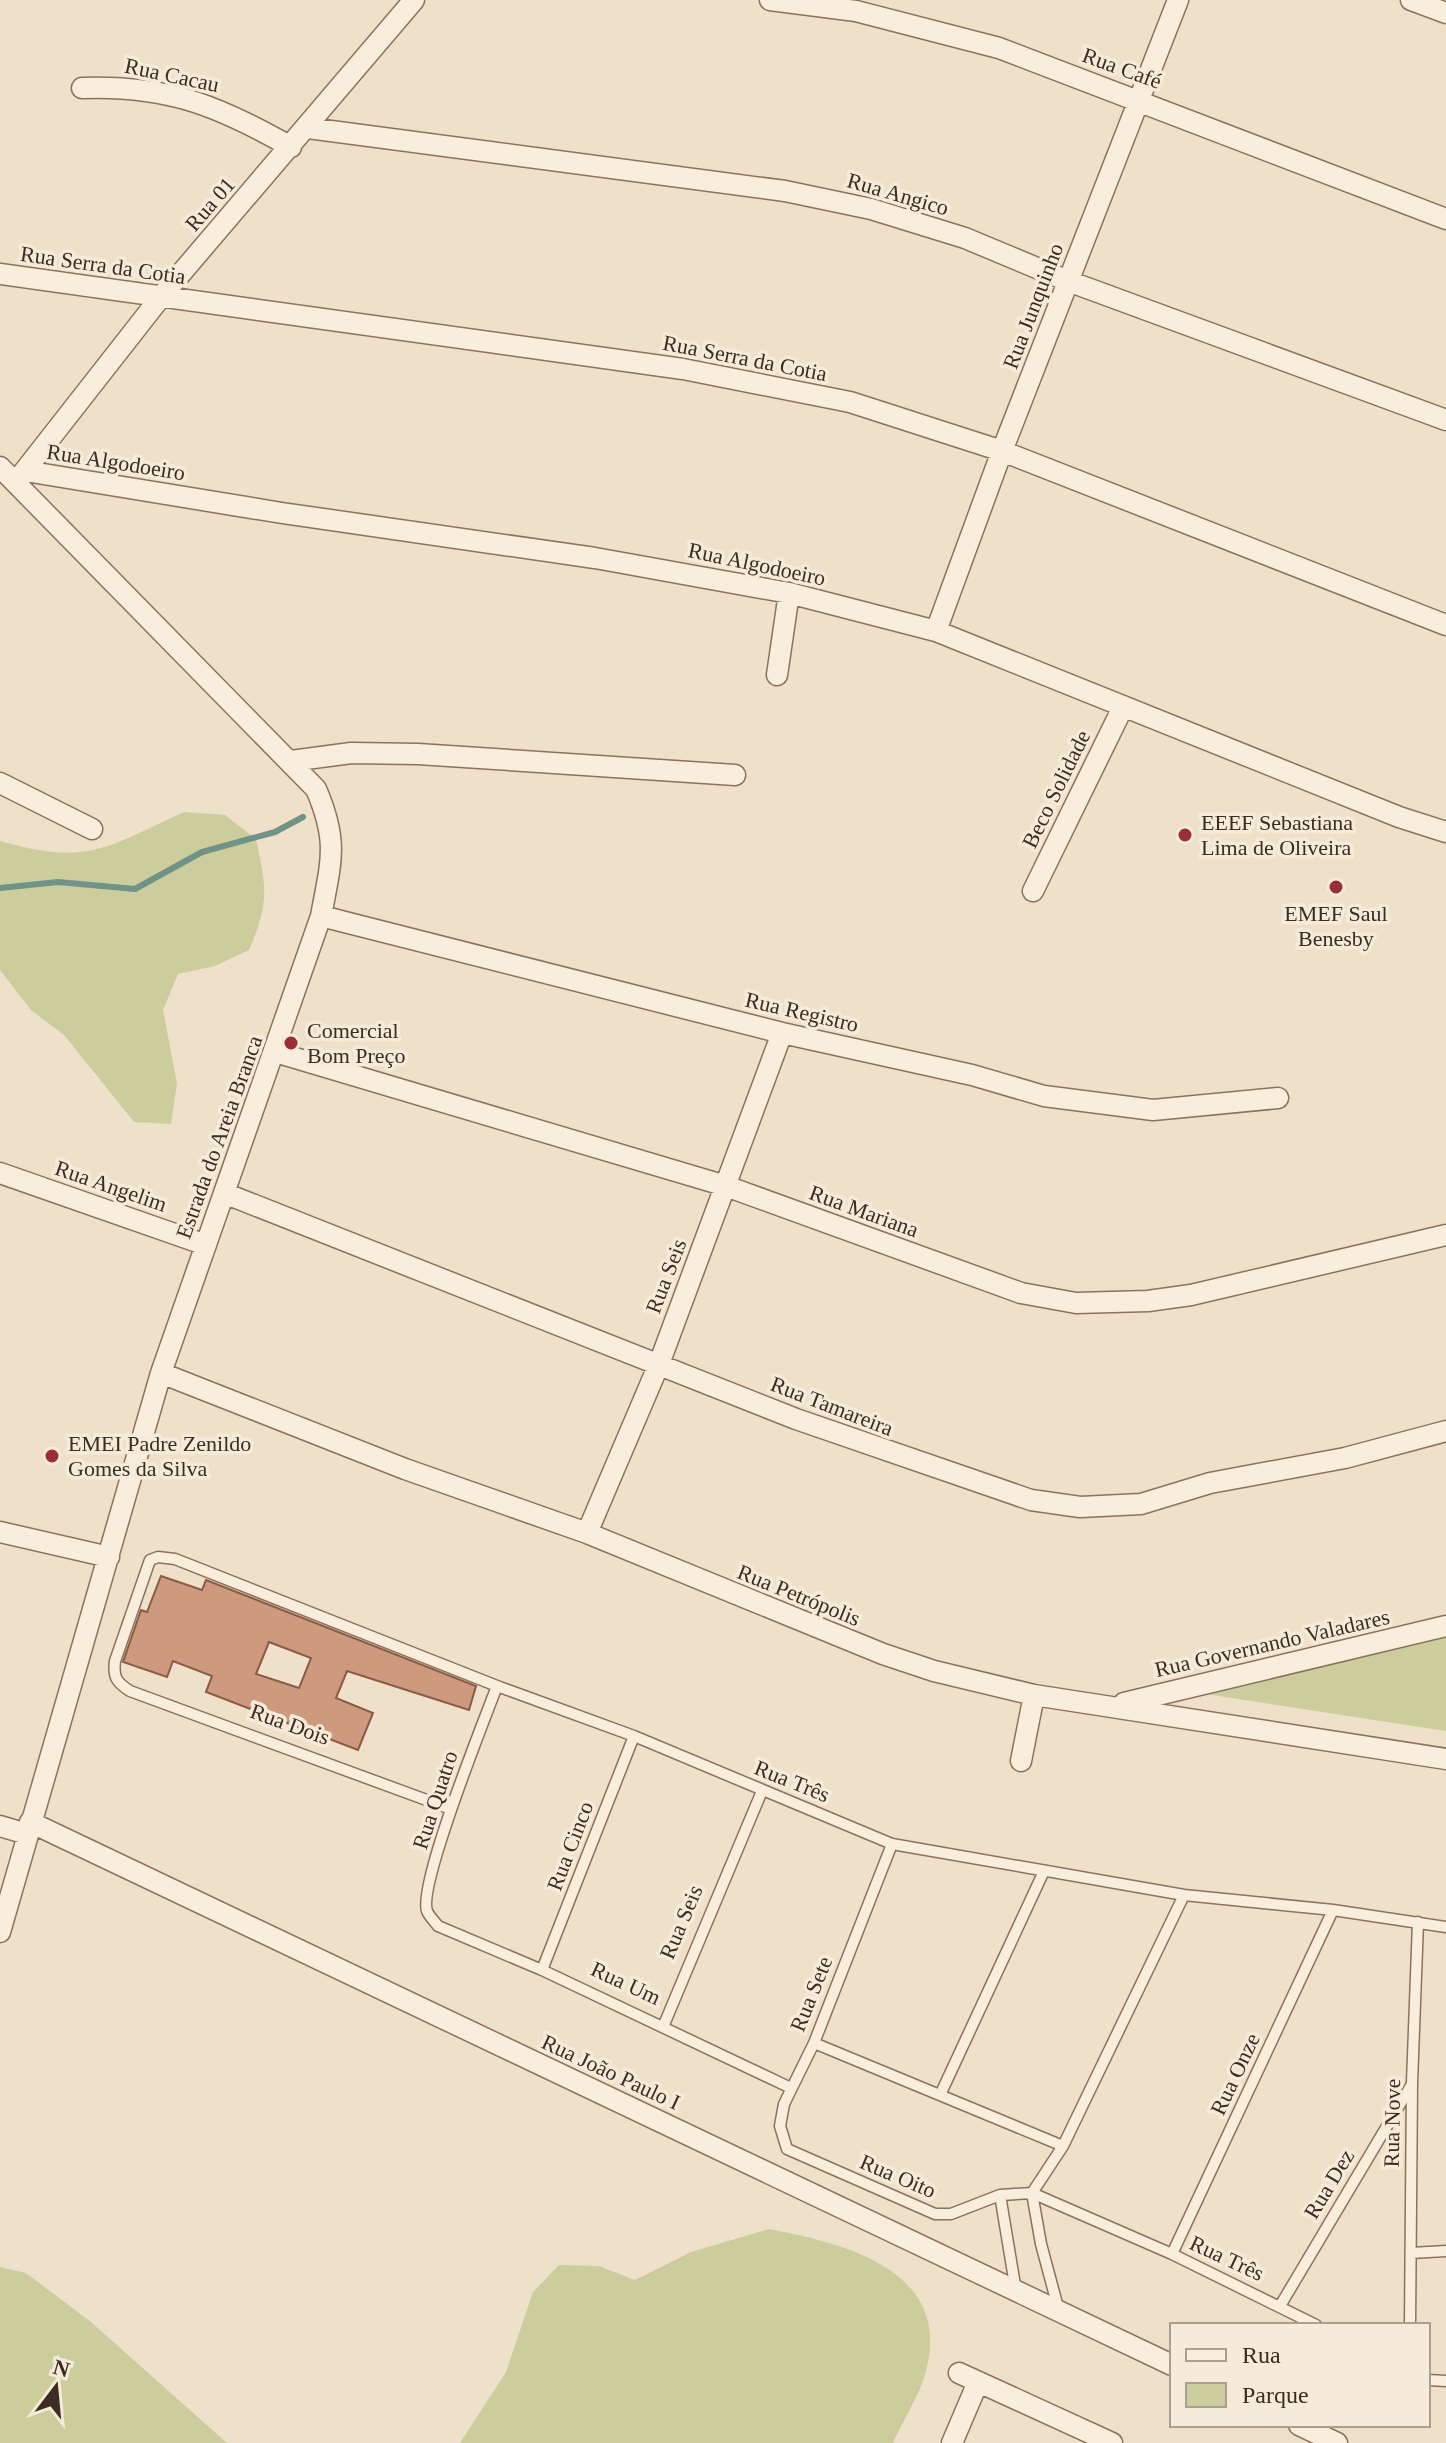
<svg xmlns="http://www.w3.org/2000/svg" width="1446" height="2443" viewBox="0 0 1446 2443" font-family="Georgia,serif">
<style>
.green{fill:#cbce9c}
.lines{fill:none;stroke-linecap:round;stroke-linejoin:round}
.stream{stroke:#709287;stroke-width:6}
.building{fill:#cd997f;stroke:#8b5a43;stroke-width:2;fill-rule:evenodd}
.service-casing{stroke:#8b725d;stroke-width:13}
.minor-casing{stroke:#8b725d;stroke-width:23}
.service{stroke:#f9eedc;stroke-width:10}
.minor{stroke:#f9eedc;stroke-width:20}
.poi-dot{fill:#9b2d36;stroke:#f6ebd8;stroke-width:3}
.labels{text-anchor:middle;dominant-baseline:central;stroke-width:7;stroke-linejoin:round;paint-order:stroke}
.street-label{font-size:22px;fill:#3c2c21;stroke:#f6ebd8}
.poi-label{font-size:22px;fill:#3c2c21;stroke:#f6ebd8;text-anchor:start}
</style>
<rect width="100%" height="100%" fill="#efe1c9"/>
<path class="green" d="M184,812l41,3 31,24c11,50 13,64 -7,111l-34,16 -37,8 -15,36 14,73 -6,41 -37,-2 -70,-87 -33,-25 -31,-40v-129c89,25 105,7 184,-29z
M1446,1628v103l-292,-45z
M769,2229c75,14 184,41 157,142 -6,24 -23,49 -33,72h-433l46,-71 27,-80 26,-27 40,1 36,14 56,-28z
M0,2267l26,6 65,49 136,121h-227z"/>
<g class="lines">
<path class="stream" d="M0,888l58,-6 77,7 67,-37 73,-20 28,-15"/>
</g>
<path class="building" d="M161,1576l41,14 4,-10 270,106 -7,24 -122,-39 -11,27 37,15 -15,37 -152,-58 6,-16 -39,-15 -6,16 -44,-15 18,-52 6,2zM269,1642l42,16 -12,30 -43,-14z"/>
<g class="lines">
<g class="service-casing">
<path id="service" d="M497,1686c-13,35 -79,198 -70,225 2,5 8,11 11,15l104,44 249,118
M451,1809l-321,-118c-14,-9 -17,-14 -15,-30l35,-101 8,-3 17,2 322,127 137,50 258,108 292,51 149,15 113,17
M892,1844l-78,199 -30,61 -4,22 7,23 148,65h16l49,-19 32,-2 140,61 144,71
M542,1970l92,-234
M663,2027l99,-236
M814,2043l249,103
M941,2093l103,-222
M1032,2193l31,-47 121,-251
M1032,2193l9,51 18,67
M1000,2195l16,96
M1411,2253l35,-2
M1172,2254l161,-344
M1280,2306l132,-222
M1410,2325l2,-242 6,-161
M1428,2380l18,1"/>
</g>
<g class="minor-casing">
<path id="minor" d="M770,0l86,11 143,37 447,171
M1411,0l35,13
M82,88c86,-3 137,18 209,59
M308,128l477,63 86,18 94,29 103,43 378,139
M0,274l683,95 167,33 152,49 444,174
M0,467l316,322c23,53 15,73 5,127l-160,457 -161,559
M25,471l257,42 313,45 194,35 147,38 463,186 47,15
M19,478l141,-180 254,-298
M936,631l66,-180 176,-451
M777,675l12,-82
M291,761l60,-8 67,1 317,21
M0,783l92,46
M1033,891l90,-184
M321,916l461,117 190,42 72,21 109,14 125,-12
M275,1052l451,134 295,107 55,10 72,-2 43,-6 255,-60
M0,1173l206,72
M224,1193l572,226 235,81 49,7 61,-3 69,-21 135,-25 101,-27
M161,1373l244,96 182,64 296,121 51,17 100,24 412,64
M0,1532l109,25
M587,1533l72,-169 123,-331
M1124,1703l322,-77
M1021,1761l13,-66
M30,1822l1142,543
M0,1826l27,8
M959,2373l153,70
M1299,2425l38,18
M952,2443l26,-61"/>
</g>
<use href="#service" class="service"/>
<use href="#minor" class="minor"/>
</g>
<g class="poi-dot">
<circle cx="1185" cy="835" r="8"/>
<circle cx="1336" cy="887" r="8"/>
<circle cx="291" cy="1043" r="8"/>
<circle cx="52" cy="1456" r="8"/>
</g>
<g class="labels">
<g class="street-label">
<text transform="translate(1122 68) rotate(20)">Rua Café</text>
<text transform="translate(172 75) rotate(12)">Rua Cacau</text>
<text transform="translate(898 194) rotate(16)">Rua Angico</text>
<text transform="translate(210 204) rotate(-49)">Rua 01</text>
<text transform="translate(103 265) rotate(8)">Rua Serra da Cotia</text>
<text transform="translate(1033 306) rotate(-69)">Rua Junquinho</text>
<text transform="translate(745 358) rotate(11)">Rua Serra da Cotia</text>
<text transform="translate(116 462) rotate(9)">Rua Algodoeiro</text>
<text transform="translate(757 564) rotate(12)">Rua Algodoeiro</text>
<text transform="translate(1056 789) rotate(-64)">Beco Solidade</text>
<text transform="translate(802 1012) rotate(13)">Rua Registro</text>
<text transform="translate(219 1137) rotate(-70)">Estrada do Areia Branca</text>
<text transform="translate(111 1186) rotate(19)">Rua Angelim</text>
<text transform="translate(864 1211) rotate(20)">Rua Mariana</text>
<text transform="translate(666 1276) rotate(-69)">Rua Seis</text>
<text transform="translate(832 1406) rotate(21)">Rua Tamareira</text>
<text transform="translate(799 1595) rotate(22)">Rua Petrópolis</text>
<text transform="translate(1272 1643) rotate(-13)">Rua Governando Valadares</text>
<text transform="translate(290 1724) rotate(20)">Rua Dois</text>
<text transform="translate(792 1781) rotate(22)">Rua Três</text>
<text transform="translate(435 1800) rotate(-72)">Rua Quatro</text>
<text transform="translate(570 1846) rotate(-69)">Rua Cinco</text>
<text transform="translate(681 1922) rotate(-67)">Rua Seis</text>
<text transform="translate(626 1983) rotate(25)">Rua Um</text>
<text transform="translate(811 1994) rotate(-68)">Rua Sete</text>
<text transform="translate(611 2072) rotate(25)">Rua João Paulo I</text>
<text transform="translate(1235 2074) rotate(-65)">Rua Onze</text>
<text transform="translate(1392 2123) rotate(-89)">Rua Nove</text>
<text transform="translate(898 2176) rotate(23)">Rua Oito</text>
<text transform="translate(1329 2184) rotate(-59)">Rua Dez</text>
<text transform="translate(1227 2258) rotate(25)">Rua Três</text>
</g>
<g class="poi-label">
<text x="1201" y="822">EEEF Sebastiana<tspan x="1201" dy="25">Lima de Oliveira</tspan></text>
<text x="1336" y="913" text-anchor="middle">EMEF Saul<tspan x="1336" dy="25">Benesby</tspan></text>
<text x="307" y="1030">Comercial<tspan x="307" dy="25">Bom Preço</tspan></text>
<text x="68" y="1443">EMEI Padre Zenildo<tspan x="68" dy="25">Gomes da Silva</tspan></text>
</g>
</g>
<rect x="1170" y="2323" width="260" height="104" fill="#f6ebd8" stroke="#ac9f8f" stroke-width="2"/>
<rect x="1186" y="2349" width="40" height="12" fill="#f9eedc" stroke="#ac9f8f" stroke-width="2"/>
<text x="1242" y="2363" font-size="24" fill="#3c2c21">Rua</text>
<rect x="1186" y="2383" width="40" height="24" fill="#cbce9c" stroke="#ac9f8f" stroke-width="2"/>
<text x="1242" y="2403" font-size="24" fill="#3c2c21">Parque</text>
<g transform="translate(56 2387) rotate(16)" stroke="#f6ebd8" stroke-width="6" paint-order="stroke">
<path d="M0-6L14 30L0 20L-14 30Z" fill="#3c2c21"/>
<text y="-12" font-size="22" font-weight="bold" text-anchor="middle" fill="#3c2c21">N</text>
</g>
</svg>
